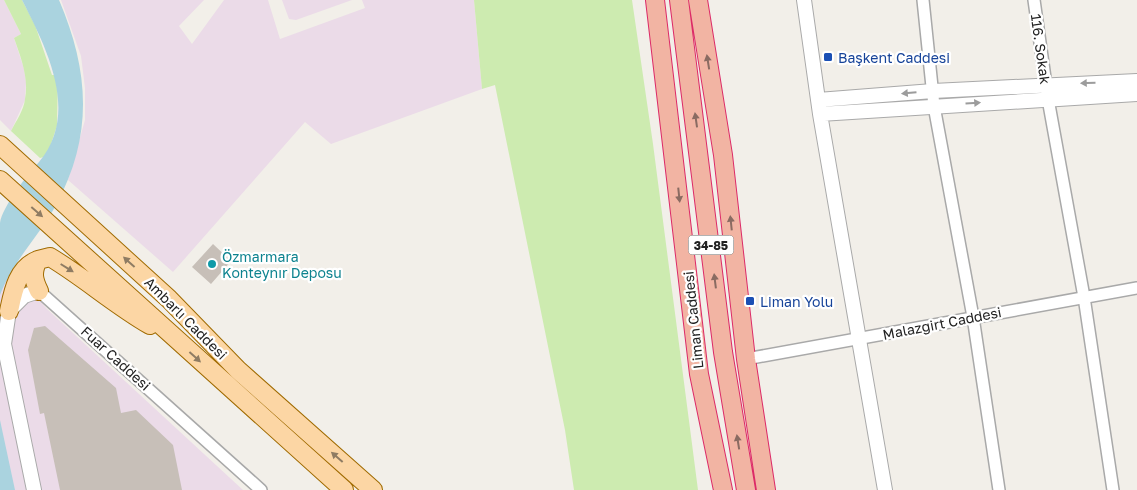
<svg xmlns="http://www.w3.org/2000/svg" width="1137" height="490" viewBox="0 0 1137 490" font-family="'Golos Text',sans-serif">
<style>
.industrial{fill:#ebdbe8}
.grass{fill:#cdebb0}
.water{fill:#aad3df}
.building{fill:#c7bfb8}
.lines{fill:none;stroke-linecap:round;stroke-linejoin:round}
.minor-casing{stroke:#a9a9a9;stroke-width:14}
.tertiary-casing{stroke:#a9a9a9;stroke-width:16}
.primary-casing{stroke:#a06b00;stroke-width:20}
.trunk-casing{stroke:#dc2a67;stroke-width:20}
.minor{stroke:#fff;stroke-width:11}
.tertiary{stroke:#fff;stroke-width:14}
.primary{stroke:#fcd6a4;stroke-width:18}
.trunk{stroke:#f2b4a3;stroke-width:18}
.oneway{fill:#8a6b62}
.oneway2{fill:#9c9c9c}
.oneway3{fill:#8f7c63}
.transit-dot{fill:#1a4fb4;stroke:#fff;stroke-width:2}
.culture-dot{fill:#0f9aa8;stroke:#fff;stroke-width:2}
.labels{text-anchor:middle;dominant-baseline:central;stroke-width:4.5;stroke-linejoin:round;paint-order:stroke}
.shield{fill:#fff;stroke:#646464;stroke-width:1}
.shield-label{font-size:12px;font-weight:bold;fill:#222}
.street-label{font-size:14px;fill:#222;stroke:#fff}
.transit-label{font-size:14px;fill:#164399;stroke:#fff;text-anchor:start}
.culture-label{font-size:14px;fill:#0d838f;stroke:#fff;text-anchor:start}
</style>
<rect width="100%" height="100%" fill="#f2efe9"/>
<path class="industrial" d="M0,0h4l17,34 -7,4 10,31 2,13 -1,18 -14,31 -11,-11z
M61,0h143l-25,26 13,18 32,-44h44l12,39 85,-31 -3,-8h112l8,89 -151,55 -26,-22 -132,150 -105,-92 17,-60v-32l-4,-32z
M282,0h70l-56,20 -7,-1z
M0,258l47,51 196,181h-243z"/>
<path class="grass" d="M4,0h18l13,25 17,50h6l-1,51 -10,30 -7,2 -29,-27c5,-10 13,-21 14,-32 4,-21 -4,-41 -11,-61l7,-4z
M474,0h158l21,144 45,346h-124l-9,-60 -70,-345 -13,4z"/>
<path class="water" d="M22,0h37c30,70 35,135 -3,205 -17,31 -43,56 -56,90 0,-23 0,-50 0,-72 2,-16 28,-49 39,-61 41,-49 8,-113 -17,-162z
M0,420l15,70h-15z"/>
<path class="building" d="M213,244l18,17 -20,23 -19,-17z
M45,326l71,62 5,25 15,-3 37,35 9,45h-122l-16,-77 -4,1 -12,-64 6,-22z"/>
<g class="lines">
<g class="minor-casing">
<path id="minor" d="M923,0l11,106 39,211 26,173
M1034,0l14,99 36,198 29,193
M39,291l222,199
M746,359l391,-71"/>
</g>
<g class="tertiary-casing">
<path id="tertiary" d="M804,0l16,114 65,376
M818,100l115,-9 204,-10
M820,114l317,-20
M34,490l-30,-146 5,-33 15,-15 15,-5"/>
</g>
<g class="primary-casing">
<path id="primary" d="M0,145l169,154 69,71 135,120
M0,180l344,310
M39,291c-6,-12 -7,-19 -1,-31l12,-3c35,21 65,48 100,68
M9,311c4,-19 8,-43 29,-51"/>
</g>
<g class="trunk-casing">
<path id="trunk" d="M655,0l44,374 24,116
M679,0l44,352 23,138
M698,0l25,155 23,204 20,131"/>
</g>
<use href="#minor" class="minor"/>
<use href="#tertiary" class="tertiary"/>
<use href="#primary" class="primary"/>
<use href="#trunk" class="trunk"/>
</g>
<defs><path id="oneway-solid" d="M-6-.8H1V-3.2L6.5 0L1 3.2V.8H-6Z" transform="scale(1.25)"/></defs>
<g class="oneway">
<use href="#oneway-solid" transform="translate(708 62) rotate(-99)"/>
<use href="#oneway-solid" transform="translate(696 120) rotate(-98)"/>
<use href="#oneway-solid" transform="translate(679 195) rotate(84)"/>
<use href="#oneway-solid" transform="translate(731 223) rotate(-96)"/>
<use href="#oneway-solid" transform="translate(715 281) rotate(-97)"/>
<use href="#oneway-solid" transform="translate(738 442) rotate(-99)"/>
</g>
<g class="oneway2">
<use href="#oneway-solid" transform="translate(1088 83) rotate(178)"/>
<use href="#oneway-solid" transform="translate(909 93) rotate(175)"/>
<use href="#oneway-solid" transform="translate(973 103) rotate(-4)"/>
</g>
<g class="oneway3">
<use href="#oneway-solid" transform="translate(37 212) rotate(41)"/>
<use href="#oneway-solid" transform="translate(129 262) rotate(-138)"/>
<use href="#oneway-solid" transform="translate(67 268) rotate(32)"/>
<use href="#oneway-solid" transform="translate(195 357) rotate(42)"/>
<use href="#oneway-solid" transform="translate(337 457) rotate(-139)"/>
</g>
<g class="transit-dot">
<rect x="823" y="52" width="10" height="10" rx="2.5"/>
<rect x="745" y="296" width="10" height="10" rx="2.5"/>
</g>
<circle class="culture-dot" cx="212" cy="264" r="5"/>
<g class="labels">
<rect class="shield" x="688.5" y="235.5" width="45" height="19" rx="4"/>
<g class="shield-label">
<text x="711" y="245">34-85</text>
</g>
<g class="street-label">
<text transform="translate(1041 49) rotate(82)">116. Sokak</text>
<text transform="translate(186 318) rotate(45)">Ambarlı Caddesi</text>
<text transform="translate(693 320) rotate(-96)">Liman Caddesi</text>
<text transform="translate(942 323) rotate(-11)">Malazgirt Caddesi</text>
<text transform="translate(116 358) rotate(42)">Fuar Caddesi</text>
</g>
<g class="transit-label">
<text x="838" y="57">Başkent Caddesi</text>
<text x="760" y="301">Liman Yolu</text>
</g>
<g class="culture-label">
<text x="222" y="256">Özmarmara<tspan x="222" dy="16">Konteynır Deposu</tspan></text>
</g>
</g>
</svg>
